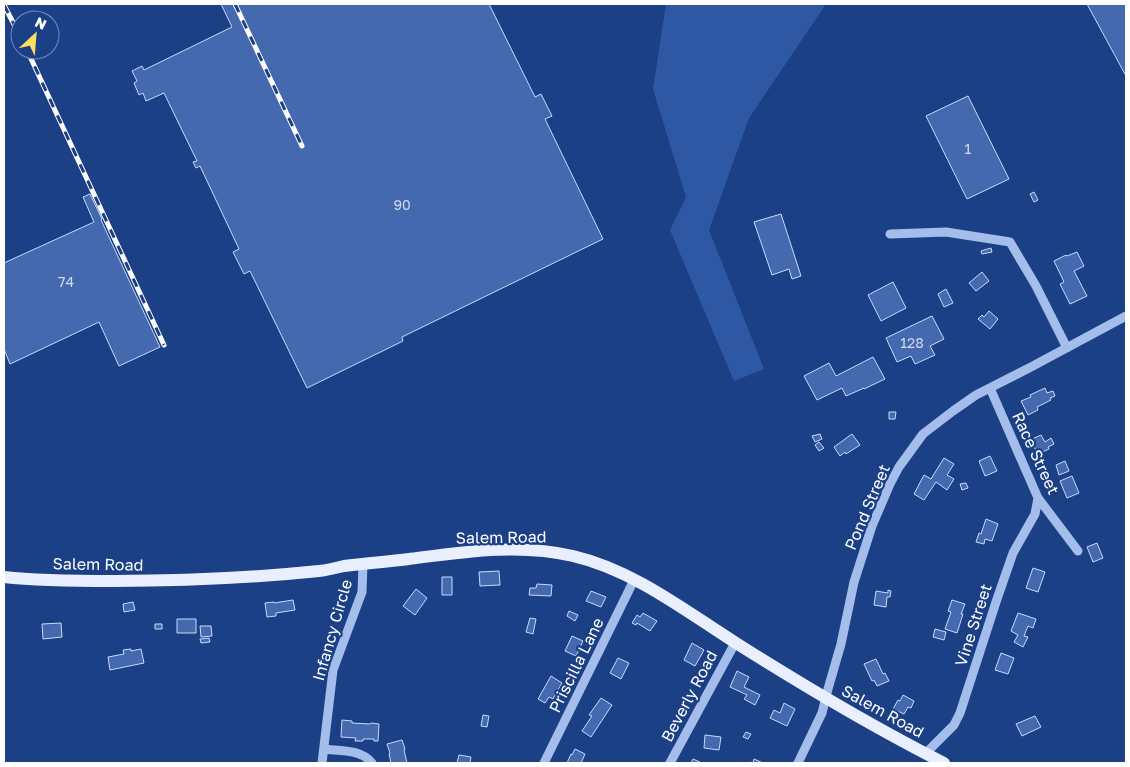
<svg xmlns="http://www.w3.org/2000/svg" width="1130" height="767" viewBox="0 0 1130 767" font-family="'Golos Text',sans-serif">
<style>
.green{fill:#2f58a4}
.building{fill:#4469af;stroke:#c9daf8}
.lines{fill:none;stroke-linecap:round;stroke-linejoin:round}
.minor{stroke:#a4bdeb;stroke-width:9}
.major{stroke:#e9efff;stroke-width:12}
.rail-casing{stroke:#fff;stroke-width:5}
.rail{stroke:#1c4086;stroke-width:3;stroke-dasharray:9;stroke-linecap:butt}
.labels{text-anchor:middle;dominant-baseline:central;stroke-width:4.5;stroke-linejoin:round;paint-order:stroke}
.number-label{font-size:14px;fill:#d0daeb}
.street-label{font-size:16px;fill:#fff;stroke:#1c4086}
</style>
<rect width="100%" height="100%" fill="#1c4086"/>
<path class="green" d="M666,4h160l-77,114 -40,112 55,139 -30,12 -64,-151 16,-33 -33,-108z"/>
<path class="building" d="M221,4h268l46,93 6,-3 11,22 -7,3 58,120 -201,98 1,4 -96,47 -57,-117 -6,3 -11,-22 6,-3 -39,-83 -4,2 -3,-6 4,-1 -33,-68 -18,8 -3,-8 -4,2 -5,-12 3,-2 -5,-10 10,-5 2,4 88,-43z
M1087,4h39v72z
M968,96l41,83 -42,20 -41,-83z
M1034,192l4,8 -4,2 -4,-8z
M90,194l12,25 -1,1 59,127 -41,19 -20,-44 -89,42 -6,-15v-86l90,-41 -11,-25z
M781,214l20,62 -9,3 -3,-10 -17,6 -18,-53z
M991,248l1,4 -10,2 -1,-3z
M1077,252l7,14 -10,5 13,25 -17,8 -10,-20 4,-2 -10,-21 12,-6 1,1z
M982,272l7,9 -13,10 -7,-8z
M893,282l13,26 -25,13 -13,-26z
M946,289l7,14 -9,4 -6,-13z
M989,311l9,8 -8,10 -12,-10 4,-4 2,2z
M932,316l12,23 -14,7 5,9 -20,9 -4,-8 -14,6 -11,-24z
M873,357l12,22 -21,10v-1l-18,8 -4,-8 -25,12 -13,-24 25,-13 7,13z
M1045,388l2,5 6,-2 2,5 -5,2 1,2 -14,7 1,3 -10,5 -7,-14 10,-4 -1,-2z
M889,412h7l-1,7h-6z
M820,434l2,5 -7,3 -3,-6z
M852,434l8,11 -14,9 -1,-2 -5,4 -6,-9z
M1041,435l4,7 6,-4 3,6 -6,3 1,2 -11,5 -8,-14z
M819,442l5,6 -5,3 -4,-6z
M990,456l7,15 -12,5 -6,-15z
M944,458l10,6 -7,11 7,4 -7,11 -11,-8 -12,18 -10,-6 10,-19 7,4z
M1065,461l4,10 -10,4 -3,-10z
M1072,476l7,17 -12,5 -7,-17z
M966,483l2,5 -6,2 -2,-6z
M986,519l12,5 -6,17 -7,-2 -1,5 -8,-2 3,-9 2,1z
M1097,543l6,15 -10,4 -6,-15z
M1033,568l12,4 -7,20 -12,-4z
M499,571l1,14 -20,1 -1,-14z
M442,577h10v18h-10z
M537,584l15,1 -1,11 -22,-1 1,-7h6z
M416,589l11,9 -12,17 -12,-9z
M888,590l3,1 -1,6h-3l-1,10 -12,-2 2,-14 12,2z
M591,591l15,6 -5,10 -15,-6z
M293,600l2,10 -19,3v3l-9,1 -2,-14 9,-1v1z
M952,600l13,4 -4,10h2l-6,19 -12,-4 6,-17 -3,-1z
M133,602l2,8 -11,2 -1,-8z
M569,611l9,4 -3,6 -8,-5z
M643,613l14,8 -7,10 -13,-8 -1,2 -4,-2 5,-8 3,2z
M1018,613l18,6 -3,9 -5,-2 -4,10 4,1 -5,10 -9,-5 4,-7 -7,-4z
M530,618l6,1 -3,15 -7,-2z
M177,619h19v14h-19z
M61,623l1,14 -19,2 -1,-15z
M155,624h7v5h-7z
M200,626h11l1,10 -11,1z
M935,629l11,3 -2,8 -11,-3z
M572,636l11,5 -7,15 -11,-5z
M209,638l1,4 -9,1 -1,-4z
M692,643l12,7 -9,16 -11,-6z
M131,649v2l10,-2 3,14 -34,7 -2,-13 16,-3 -1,-4z
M1001,653l13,5 -6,16 -13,-4z
M618,658l11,5 -8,16 -11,-6z
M876,659l7,15 2,-1 4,8 -12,5 -3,-6 -2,1 -8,-17z
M737,671l12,6 -5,10 16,8 -5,10 -11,-6 3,-4 -17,-8z
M551,676l11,7 -9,16 -4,-2 -4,6 -7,-4z
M903,695l11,6 -3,7 -3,-1 -4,7 -11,-5 5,-9 2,1z
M601,698l11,7 -21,32 -9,-6 10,-15 -3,-1z
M784,703l11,6 -8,17 -17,-8 4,-8 6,3z
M483,715l6,1 -2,11 -6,-1z
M1035,716l6,11 -19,9 -6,-12z
M342,720l10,1v2l18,1 1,-1 8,1 -1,17h-4v-2h-11v2h-8l1,-3 -15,-1z
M746,732l5,2 -3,5 -5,-2z
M705,735l16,2 -2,13 -15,-2z
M402,740l3,9 -1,1 3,13h-16l-2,-9 1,-1 -3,-9z
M575,749l10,5 -4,9h-14l4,-9 1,1z
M459,755l12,2 -1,6h-13z
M693,759l9,4h-11z
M754,759l9,4h-14l1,-1 3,1z"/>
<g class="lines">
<path class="minor" d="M890,234l56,-2 64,10 26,44 31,62
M990,388l48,110 40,53
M324,749c16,2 37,0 48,14
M925,754l29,-29 6,-12 36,-111 17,-49 22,-39 3,-16
M322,763l11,-93 29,-78 1,-28
M544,763l90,-183
M670,763l65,-120
M798,763l24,-50 6,-24 13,-45 13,-62 18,-56 18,-42 9,-17 24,-33 30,-23 23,-16 55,-28 95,-51"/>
<path class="major" d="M4,577c36,4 73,4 110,4 68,0 137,-3 205,-10 9,-1 17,-3 25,-5 21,-3 43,-4 65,-7 54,-7 110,-16 164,-3 60,14 111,54 163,87 68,43 137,84 208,120"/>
<g class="rail-casing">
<path id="rail" d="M235,4l67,142
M4,5l16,31
M27,50l137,295"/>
</g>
<use href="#rail" class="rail"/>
</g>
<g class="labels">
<g class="number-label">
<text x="968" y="148">1</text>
<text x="402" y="204">90</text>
<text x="66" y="281">74</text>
<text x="912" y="342">128</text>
</g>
<g class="street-label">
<text transform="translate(1036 453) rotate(65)">Race Street</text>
<text transform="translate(867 507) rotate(-67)">Pond Street</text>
<text transform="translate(501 537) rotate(-1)">Salem Road</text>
<text transform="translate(98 564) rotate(1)">Salem Road</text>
<text transform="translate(973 625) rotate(-72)">Vine Street</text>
<text transform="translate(332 630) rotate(-74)">Infancy Circle</text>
<text transform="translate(576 665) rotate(-64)">Priscilla Lane</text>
<text transform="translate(689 696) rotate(-62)">Beverly Road</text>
<text transform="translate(883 711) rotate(29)">Salem Road</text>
</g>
</g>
<rect width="1130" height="767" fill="none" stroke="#ffffff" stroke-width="10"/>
<g transform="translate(35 35) rotate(26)"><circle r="24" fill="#1c4086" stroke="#778cb6"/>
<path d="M0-4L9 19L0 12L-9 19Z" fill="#fcdf62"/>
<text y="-8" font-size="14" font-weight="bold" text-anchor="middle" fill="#ffffff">N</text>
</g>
</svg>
